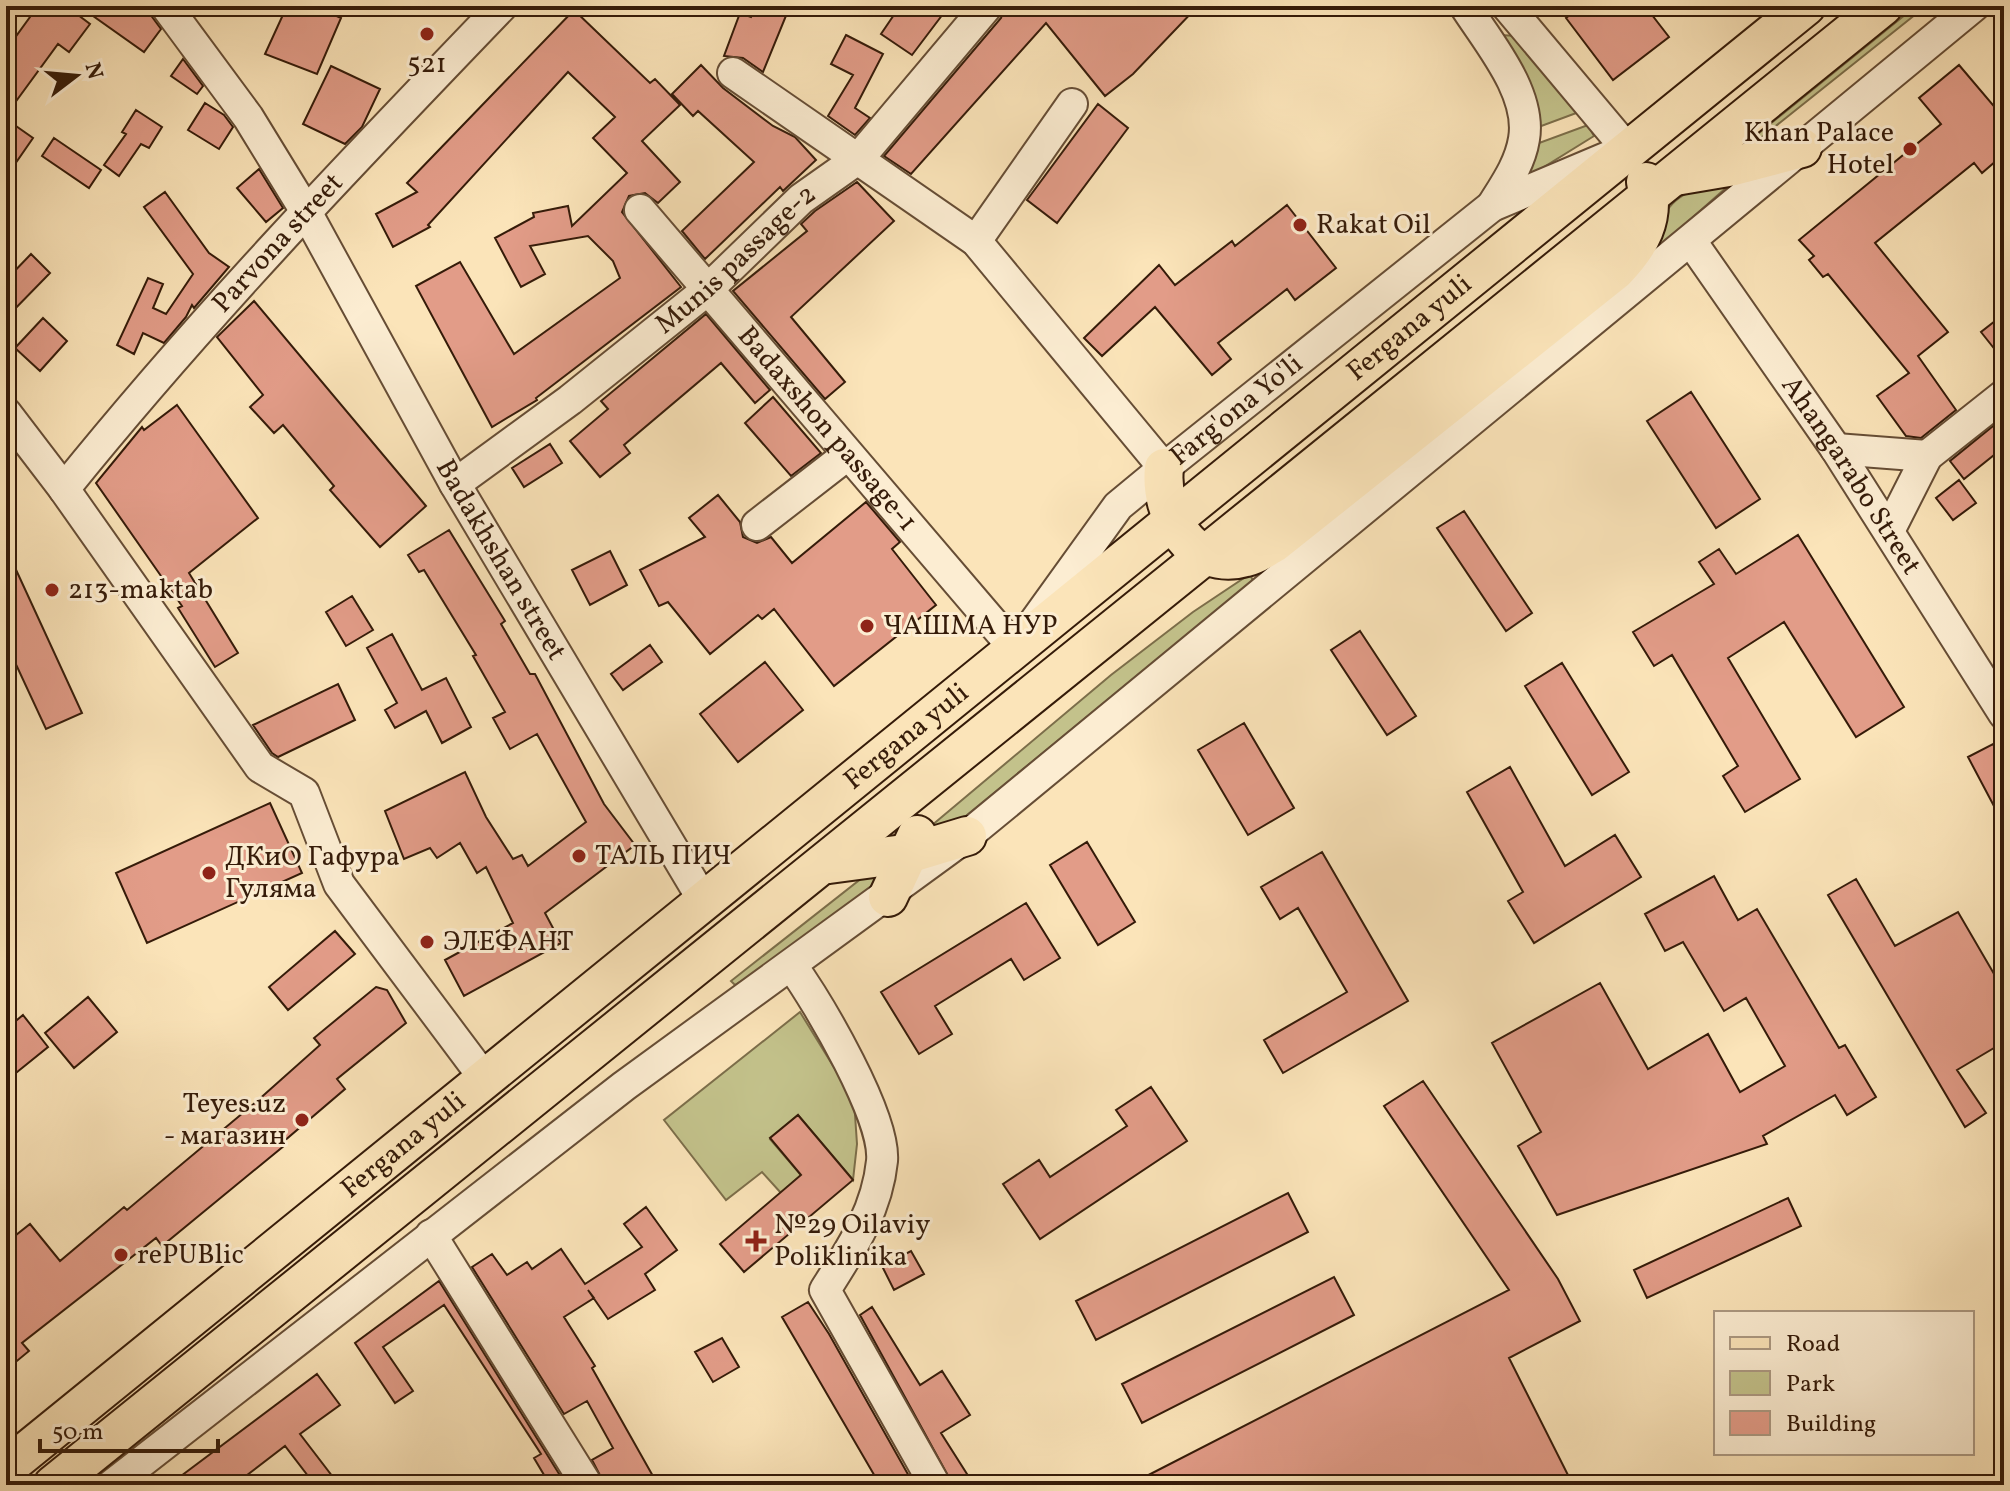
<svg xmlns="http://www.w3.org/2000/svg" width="2010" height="1491" viewBox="0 0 2010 1491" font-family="Vollkorn,serif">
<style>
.green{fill:#c3c28b;stroke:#7c6e4a;stroke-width:2}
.building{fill:#e29c88;stroke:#351b09;stroke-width:2}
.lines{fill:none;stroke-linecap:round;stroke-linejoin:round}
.minor-casing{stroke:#664d35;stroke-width:34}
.major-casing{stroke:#351b09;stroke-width:42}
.minor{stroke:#fcedd2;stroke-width:30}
.major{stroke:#fbe4b9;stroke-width:38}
.poi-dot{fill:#8f2418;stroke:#fcedd2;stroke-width:3}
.labels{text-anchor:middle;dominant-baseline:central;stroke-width:6;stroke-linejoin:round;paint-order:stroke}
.poi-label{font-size:28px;fill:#351b09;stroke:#fcedd2;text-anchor:start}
.street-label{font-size:28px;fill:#351b09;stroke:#fcedd2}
</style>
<rect width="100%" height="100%" fill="#fbe4b9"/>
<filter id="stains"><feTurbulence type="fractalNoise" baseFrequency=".0025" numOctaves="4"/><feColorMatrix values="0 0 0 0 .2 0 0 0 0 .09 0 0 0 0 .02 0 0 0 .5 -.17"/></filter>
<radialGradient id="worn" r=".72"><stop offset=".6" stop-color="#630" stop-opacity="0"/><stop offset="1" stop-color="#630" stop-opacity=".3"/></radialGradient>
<path class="green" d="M1916,6h10l-169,135 -19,9z
M1499,35l19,1 61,76 -43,16z
M1588,125l6,11 -68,42 13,-35z
M1706,187h21l-69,61c0,-34 14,-54 48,-61z
M1250,574l3,7 -308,252 -14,-7 180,-151 82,-63z
M876,867l12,7 -83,68 -70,43 -4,-4z
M800,1012l54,88 3,44 -4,36 -55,-65 -28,24 31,36 -20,18 -19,-21 -36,28 -62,-80z"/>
<path class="building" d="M38,6h28l24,18 -21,28 -11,-8 -52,71v-82l8,6z
M79,6h65l17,23 -17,23z
M287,6h28l26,12 -24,56 -52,-20z
M756,6h34l-27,66 -20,-14 -19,-2 16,-43 11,4z
M900,6h49l-37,49 -31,-21z
M1005,6h193l-65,68 -28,22 -59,-73 -135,151 -27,-18 117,-138z
M1581,6h64l24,31 -56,43 -47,-62z
M574,10l76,73 5,-4 25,26 -38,36 38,41 -22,21 -13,-10 -16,3 -7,16 59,75 -145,111 1,2 -45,27 -76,-141 44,-24 54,92 106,-76 -7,-17 -25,-25 -58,10 15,28 -24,13 -26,-49 39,-21 -1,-4 35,-7 4,20 55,-53 -34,-35 22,-21 -47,-45 -140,153 2,2 -37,20 -17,-33 41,-22 -10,-9z
M846,35l37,19 -28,54 15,10 -15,17 -27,-19 25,-41 -22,-11z
M183,59l20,27 -6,8 -26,-18z
M701,65l22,23 50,38 22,11 21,23 -33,31 -3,-4 -75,72 -23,-28 72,-69 -56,-51 -5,5 -21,-22z
M1959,65l45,53v36l-22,19 -8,-10 -99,80 73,89 -30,24 38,54 -35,28 -15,-2 -29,-40 32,-23 -81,-99 -5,3 -14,-17 5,-4 -15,-16 142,-116 -22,-26z
M331,66l49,23 -18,38 -17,17 -42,-20z
M205,103l19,12 9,12 -14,22 -31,-19z
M1098,104l30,24 -71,95 -30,-23z
M136,110l26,17 -13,21 -8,-4 -22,32 -15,-11 22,-31 -4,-2z
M6,119l27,19 -27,39z
M54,138l47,32 -12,18 -47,-32z
M259,169l24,39 -17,14 -29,-34z
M857,182l37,39 -103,96 54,65 -20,17 -92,-108 74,-60 -6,-7 14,-13z
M165,192l44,61 20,14 -35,41 -2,-3 -6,12 -22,26 -21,-10 -9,21 -17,-9 31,-67 15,6 -10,24 13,6 27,-40 -49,-67z
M1287,205l49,63 -41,32 -8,-11 -69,54 13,16 -19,16 -57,-68 -53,49 -18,-18 75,-73 16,20 57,-44 3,5z
M31,254l19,19 -44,45v-38z
M254,301l172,205 -46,41 -50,-57 4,-4 -51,-61 -9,8 -24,-26 13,-12 -46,-58z
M706,314l64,76 -15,13 -34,-40 -97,82 6,8 -30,24 -30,-36 38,-32 -7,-8z
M2004,314v47l-23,-29z
M43,318l24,23 -27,30 -25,-23z
M1691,392l69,107 -44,29 -69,-107z
M773,397l48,56 -30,23 -46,-53z
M177,405l81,113 -69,55 49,80 -23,14 -37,-59 4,-2 -86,-123 46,-56 2,3z
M1998,422l6,7v18l-40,32 -14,-18z
M550,444l12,19 -38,24 -12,-19z
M1959,480l17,23 -23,17 -17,-22z
M718,495l22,27 3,15 14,6 14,-6 21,26 74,-61 34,40 -8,7 44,56 -102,81 -60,-77 -12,10 -4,-4 -48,39 -42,-52 -9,4 -19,-36 65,-33 -16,-19z
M1464,511l68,102 -26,18 -69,-103z
M449,530l56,91 -4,3 29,50h5l69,130 31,41 -90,68 16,30 -97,53 -19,-36 68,-37 -27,-56 -9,6 -17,-30 -23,15 -7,-10 -26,11 -19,-48 80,-39 21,45 27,42 9,-4 6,11 58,-44 -49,-88 -27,15 -17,-31 12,-6 -32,-56 3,-1 -52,-85 -5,2 -11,-17z
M1798,535l106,172 -48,30 -72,-115 -56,36 72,121 -55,33 -22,-36 15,-10 -66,-111 -18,11 -21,-34 81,-48 -15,-22 20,-13 17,25z
M6,548l76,165 -36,16 -40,-86z
M610,551l17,34 -37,20 -18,-35z
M352,596l21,34 -27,16 -20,-34z
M1360,631l56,85 -29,19 -56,-85z
M392,634l30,56 24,-12 25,49 -29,16 -16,-32 -31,17 -10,-18 12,-7 -30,-55z
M650,645l12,17 -39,28 -12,-16z
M765,662l38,48 -65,52 -38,-48z
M1562,663l67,109 -37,23 -67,-109z
M338,684l17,36 -77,37 -6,-4 -19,-28z
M1244,723l50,85 -46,27 -50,-85z
M1993,744l11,22v59l-36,-68z
M1510,767l55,99 50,-31 26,42 -107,66 -26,-42 15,-9 -56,-100z
M270,803l32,70 -155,70 -31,-70z
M1087,842l48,80 -37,23 -48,-80z
M1322,852l86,149 -125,72 -19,-33 83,-48 -49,-84 -18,11 -19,-32z
M1714,876l24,44 19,-11 82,139 6,-3 31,52 -29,18 -12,-20 -72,41 4,8 -210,71 -39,-69 23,-14 -49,-89 108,-60 48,86 60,-35 32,58 45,-26 -39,-68 -22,13 -41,-69 -18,9 -20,-37z
M1856,879l39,67 63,-34 46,79v51l-47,28 29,43 -21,14 -137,-232z
M1026,903l34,55 -36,22 -13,-21 -76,47 17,28 -33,20 -38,-62z
M335,931l20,23 -67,56 -19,-23z
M376,987l11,3 19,33 -69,56 8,10 -62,53 2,3 -123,101 -6,-8 -134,105 7,8 -23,19v-127l24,-19 30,37 64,-54 3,3 129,-108 64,-57 -6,-7z
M88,997l29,35 -43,36 -29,-35z
M23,1015l25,32 -42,34v-52z
M1423,1081l135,198 22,42 -71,37 64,127h-444l380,-195 -125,-184z
M1151,1087l36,54 -147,98 -37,-55 36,-24 11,17 77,-51 -11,-16z
M798,1115l55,65 -109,92 -24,-28 81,-69 -31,-37z
M1288,1193l20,39 -212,108 -20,-39z
M1788,1198l13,28 -154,72 -13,-28z
M646,1207l31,43 -32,24 10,16 -47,29 -20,-29 6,8 -30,19 31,49 -3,2 66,117h-53l-13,-25 21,-12 -26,-47 -23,13 -92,-147 20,-13 15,21 20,-13 5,7 29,-20 24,35 57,-37 -18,-23z
M911,1251l13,23 -30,16 -12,-24z
M1334,1277l20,38 -212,108 -20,-39z
M439,1281l127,204h-16l-16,-27 7,-4 -97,-149 -61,42 30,44 -18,12 -40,-60z
M808,1302l21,32 85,151h-34l-81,-139 -17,-29z
M872,1307l48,78 22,-14 28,44 -29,18 33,52h-21l-93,-170z
M722,1338l17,29 -26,15 -18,-30z
M317,1374l23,31 -40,29 39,51h-24l-30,-39 -51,39h-65z"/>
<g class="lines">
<g class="minor-casing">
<g id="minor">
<path id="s1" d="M166,6l82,111 57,93 150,274 250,419"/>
<path d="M1465,6c23,36 67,87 59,133 -4,25 -19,46 -32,67"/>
<path d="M733,73l243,168 188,227"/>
<path id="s2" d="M640,210l375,439 103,-143 46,-38 328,-262 135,-57 -120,-143"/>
<path d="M976,241l96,-137"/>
<path id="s3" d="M1691,241l145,208 168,265"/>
<path d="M6,413l58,76 196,278 44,26 35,91 146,195"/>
<path d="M1836,449l91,7 77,-61"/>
<path id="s4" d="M455,484l115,-84 136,-109 95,-92 58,-41 128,-152"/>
<path id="s5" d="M64,489c137,-170 287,-326 438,-483"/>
<path d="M757,525l89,-69"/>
<path d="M1889,531l38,-75"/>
<path d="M792,966c27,38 94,151 90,195 -5,50 -31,88 -57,129l110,195"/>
<path d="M431,1235l156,250"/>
<path d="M112,1485l512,-399 343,-250 1007,-830"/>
</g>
</g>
<g class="major-casing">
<g id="major">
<path d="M1675,176l59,-10 68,-18"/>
<path d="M1164,468c-5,45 27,105 82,89 10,-2 20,-10 28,-14l341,-272c25,-26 41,-52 31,-89"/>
<path d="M829,864l82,-11 56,-17"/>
<path d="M888,897l29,-62"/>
<path id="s6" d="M6,1468l1800,-1462"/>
<path d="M53,1485c613,-490 1220,-986 1830,-1479"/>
</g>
</g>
<use href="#minor" class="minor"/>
<use href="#major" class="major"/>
</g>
<g class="poi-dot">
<circle cx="427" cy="34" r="8"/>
<circle cx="1910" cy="149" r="8"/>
<circle cx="1300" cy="225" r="8"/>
<circle cx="52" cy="590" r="8"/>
<circle cx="867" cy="626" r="8"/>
<circle cx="579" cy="856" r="8"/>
<circle cx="209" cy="873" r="8"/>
<circle cx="427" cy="942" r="8"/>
<circle cx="302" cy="1120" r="8"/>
<path d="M752 1229h8v8h8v8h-8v8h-8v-8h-8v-8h8z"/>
<circle cx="121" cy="1255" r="8"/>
</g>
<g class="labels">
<g class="poi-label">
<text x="427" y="64" text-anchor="middle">521</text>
<text x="1894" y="133" text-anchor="end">Khan Palace<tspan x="1894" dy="32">Hotel</tspan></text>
<text x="1316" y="225">Rakat Oil</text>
<text x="68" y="590">213-maktab</text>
<text x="883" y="626">ЧАШМА НУР</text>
<text x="595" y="856">ТАЛЬ ПИЧ</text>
<text x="225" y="857">ДКиО Гафура<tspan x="225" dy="32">Гуляма</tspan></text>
<text x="443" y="942">ЭЛЕФАНТ</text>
<text x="286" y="1104" text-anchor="end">Teyes.uz<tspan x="286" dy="32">- магазин</tspan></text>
<text x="774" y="1225">№29 Oilaviy<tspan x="774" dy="32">Poliklinika</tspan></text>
<text x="137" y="1255">rePUBlic</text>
</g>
<g class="street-label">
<text stroke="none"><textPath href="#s5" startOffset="326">Parvona street</textPath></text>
<text stroke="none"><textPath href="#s4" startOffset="360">Munis passage-2</textPath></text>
<text stroke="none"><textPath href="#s6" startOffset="1808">Fergana yuli</textPath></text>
<text stroke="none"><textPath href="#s2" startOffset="906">Farg'ona Yo'li</textPath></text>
<text stroke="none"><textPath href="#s2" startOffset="288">Badaxshon passage-1</textPath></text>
<text stroke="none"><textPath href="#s3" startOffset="284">Ahangarabo Street</textPath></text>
<text stroke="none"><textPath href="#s1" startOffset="648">Badakhshan street</textPath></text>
<text stroke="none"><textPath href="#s6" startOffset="1160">Fergana yuli</textPath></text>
<text stroke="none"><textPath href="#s6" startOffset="512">Fergana yuli</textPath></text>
</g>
</g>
<rect width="2010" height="1491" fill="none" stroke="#fbe4b9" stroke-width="32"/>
<rect x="8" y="8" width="1994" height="1475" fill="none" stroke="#351b09" stroke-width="4"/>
<rect x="16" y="16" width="1978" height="1459" fill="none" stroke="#351b09" stroke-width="2"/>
<rect x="1714" y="1311" width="260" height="144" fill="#fcedd2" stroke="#ac9982" stroke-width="2"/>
<rect x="1730" y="1337" width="40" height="12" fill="#fbe4b9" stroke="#ac9982" stroke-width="2"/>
<text x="1786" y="1351" font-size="24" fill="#351b09">Road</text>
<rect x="1730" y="1371" width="40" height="24" fill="#c3c28b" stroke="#ac9982" stroke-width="2"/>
<text x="1786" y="1391" font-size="24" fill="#351b09">Park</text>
<rect x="1730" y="1411" width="40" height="24" fill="#e29c88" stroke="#ac9982" stroke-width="2"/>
<text x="1786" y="1431" font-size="24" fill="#351b09">Building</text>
<g transform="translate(76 76) rotate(74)" stroke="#fcedd2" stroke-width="6" paint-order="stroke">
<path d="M0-6L14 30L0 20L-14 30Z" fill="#351b09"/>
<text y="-12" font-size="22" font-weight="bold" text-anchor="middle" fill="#351b09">N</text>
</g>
<path d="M40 1439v12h178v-12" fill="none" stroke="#351b09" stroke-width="4"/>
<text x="52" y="1439" font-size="24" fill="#351b09" stroke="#fcedd2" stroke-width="6" paint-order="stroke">50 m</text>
<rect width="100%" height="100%" filter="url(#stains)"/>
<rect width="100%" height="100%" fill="url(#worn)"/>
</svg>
